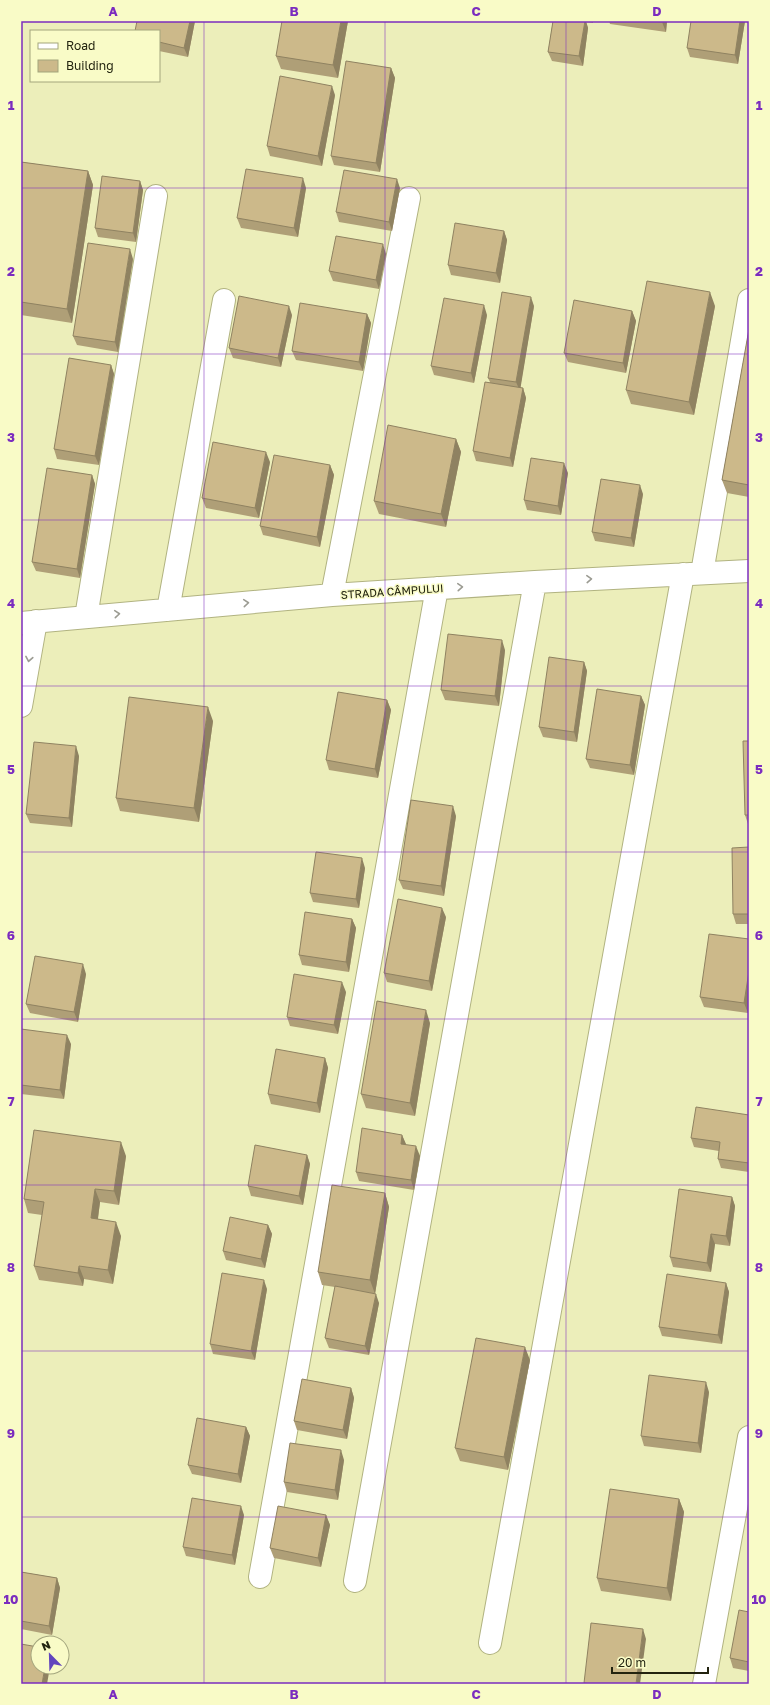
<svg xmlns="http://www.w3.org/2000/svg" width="770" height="1705" viewBox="0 0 770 1705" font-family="'Golos Text',sans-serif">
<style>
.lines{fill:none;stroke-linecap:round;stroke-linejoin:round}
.minor-casing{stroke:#b1b381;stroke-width:24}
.minor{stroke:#fff;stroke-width:22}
.wall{fill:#af9f77}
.shaded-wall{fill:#8f8261}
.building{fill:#ccb98a;stroke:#8f8261}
.oneway{stroke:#9c9c93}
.grid{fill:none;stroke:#7b2cbf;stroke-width:1;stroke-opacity:0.55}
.labels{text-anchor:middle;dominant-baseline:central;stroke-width:3;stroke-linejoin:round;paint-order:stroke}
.street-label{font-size:11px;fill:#22230f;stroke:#f9fbc7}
.neatline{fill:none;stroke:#7b2cbf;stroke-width:1.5}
.grid-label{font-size:13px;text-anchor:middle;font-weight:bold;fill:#7b2cbf}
</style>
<rect width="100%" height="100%" fill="#eceeba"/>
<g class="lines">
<g class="minor-casing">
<path id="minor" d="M702,573l47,-273
M332,595l77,-397
M168,610l56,-310
M86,617l70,-421
M21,623l311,-28 203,-13 214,-11
M21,706l15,-85
M260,1577l177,-989
M355,1581l180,-999
M490,1643l193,-1069
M704,1684l45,-247"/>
</g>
<use href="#minor" class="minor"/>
</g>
<path class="wall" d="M195,21l-7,36 -29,-6v-20z
M348,21l-10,57 -57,-9 -5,-13z
M553,21h40v2l-7,-1 2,6 -5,38 -31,-5 -4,-9z
M609,21h58l-1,11 -56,-8z
M745,21l-7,43 -48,-7 -3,-9z
M391,68l4,10 -15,94 -46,-7 -3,-9z
M335,95l-13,71 -52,-10 -3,-10z
M21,162l67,9 5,14 -21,138 -51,-8z
M140,181l3,9 -7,52 -38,-5 -3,-9z
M306,188l-8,49 -57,-9 -4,-10z
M400,188l-8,43 -53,-9 -3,-10z
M504,231l3,9 -7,43 -49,-8 -3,-10z
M386,254l-7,35 -46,-8 -4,-10z
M133,259l-15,93 -41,-7 -4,-9z
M534,306l-14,82h3l3,10 -13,69 -37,-6 -3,-10 17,-69 -2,-4z
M715,306l-21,109 -63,-11 -5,-14z
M632,311l4,10 -10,52 -58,-11 -4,-9z
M367,314l4,9 -8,48 -67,-11 -4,-9z
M292,315l-11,52 -48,-9 -4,-10z
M487,315l-13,68 -40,-8 -3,-9z
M749,329v168l-22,-4 -5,-13z
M111,365l3,9 -15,91 -42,-6 -3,-10z
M456,439l5,13 -15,75 -67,-13 -5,-13z
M270,462l-11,56 -53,-10 -4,-10z
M330,465l4,10 -14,72 -57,-12 -3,-9z
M568,473l-7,42 -34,-5 -3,-10z
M92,475l3,9 -15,94 -44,-7 -4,-9z
M643,494l-9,53 -39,-6 -3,-9z
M505,650l-6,56 -54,-6 -4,-10z
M584,662l3,9 -10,71 -34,-5 -4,-10z
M641,696l4,9 -11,70 -44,-7 -4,-9z
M387,700l4,10 -13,68 -49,-8 -3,-10z
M213,721l-14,101 -79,-11 -4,-13z
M749,741v83h-1l-3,-9z
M79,756l-7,71 -42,-4 -4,-9z
M456,816l-12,80 -41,-7 -4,-9z
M749,847v77h-13l-3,-10z
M365,868l-6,40 -46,-6 -3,-9z
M446,917l-14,74 -45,-9 -3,-9z
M352,919l4,9 -7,44 -47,-7 -3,-10z
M749,939v65l-1,9 -44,-6 -4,-10z
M86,974l-8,48 -48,-9 -4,-9z
M346,992l-8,42 -48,-8 -3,-9z
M430,1023l-15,93 -49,-8 -5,-14z
M21,1029l50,15 -7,55 -43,-5z
M325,1058l3,10 -8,45 -49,-9 -3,-10z
M749,1115v57l-28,-4 -3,-9 1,-8 -25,-4 -3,-9z
M402,1135l4,10 14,11 -6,34 -55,-9 -3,-9z
M307,1155l3,9 -7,41 -52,-9 -3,-10z
M126,1156l-7,49 -19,-3 -2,17 23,17 -8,48 -29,-5 -1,7 -44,-6 -5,-14 8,-51 -14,-2 -4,-14z
M385,1193l4,14 -14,87 -12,-2 16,11 -10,52 -40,-7 -4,-10 10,-51 -13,-2 -4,-13z
M732,1197l3,9 -5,40 -15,-2 -4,28 -38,-5 -3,-10z
M268,1225l4,9 -7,34 -39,-8 -3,-9z
M726,1283l3,9 -7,52 -60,-8 -3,-9z
M267,1289l-12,71 -42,-6 -3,-10z
M530,1360l-22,110 -48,-9 -5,-13z
M351,1388l3,10 -7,41 -50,-9 -3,-9z
M709,1392l-8,61 -57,-7 -3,-10z
M246,1427l4,9 -9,47 -49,-9 -4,-9z
M344,1460l-6,40 -51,-8 -3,-10z
M679,1499l5,13 -13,89 -70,-10 -4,-13z
M244,1515l-9,50 -49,-9 -3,-9z
M326,1515l4,10 -9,42 -47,-9 -4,-10z
M21,1572l36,6 3,10 -8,47 -31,-6z
M749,1612v59l-16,-3 -3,-10z"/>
<path class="shaded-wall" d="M190,21h5l-7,36 -4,-9z
M341,21h7l-10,57 -5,-13z
M585,21h1l2,7 -5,38 -4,-10z
M662,21h5l-1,11 -4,-10z
M740,21h5l-7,43 -3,-9z
M391,68l4,10 -15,94 -4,-9z
M332,86l3,9 -13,71 -4,-10z
M88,171l5,14 -21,138 -5,-14z
M303,178l3,10 -8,49 -4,-9z
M397,179l3,9 -8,43 -3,-9z
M140,181l3,9 -7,52 -3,-9z
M504,231l3,9 -7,43 -4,-10z
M383,244l3,10 -7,35 -3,-9z
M130,249l3,10 -15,93 -3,-10z
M710,292l5,14 -21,109 -5,-13z
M531,297l3,9 -14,85 -4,-9z
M484,305l3,10 -13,68 -3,-10z
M289,306l3,9 -11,52 -3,-9z
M632,311l4,10 -10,52 -3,-10z
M367,314l4,9 -8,48 -4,-9z
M111,365l3,9 -15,91 -4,-9z
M523,388l3,10 -13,69 -3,-9z
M456,439l5,13 -15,75 -5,-13z
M266,452l4,10 -11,56 -4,-10z
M564,463l4,10 -7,42 -3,-9z
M330,465l4,10 -14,72 -3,-10z
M92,475l3,9 -15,94 -3,-9z
M640,485l3,9 -9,53 -3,-9z
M502,640l3,10 -6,56 -4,-10z
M584,662l3,9 -10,71 -3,-10z
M641,696l4,9 -11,70 -4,-10z
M387,700l4,10 -13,68 -3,-9z
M208,707l5,14 -14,101 -5,-14z
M76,746l3,10 -7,71 -3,-9z
M453,806l3,10 -12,80 -3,-10z
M362,858l3,10 -6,40 -3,-9z
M442,908l4,9 -14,74 -3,-10z
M352,919l4,9 -7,44 -3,-10z
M83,964l3,10 -8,48 -4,-10z
M749,971v33l-1,9 -4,-10z
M342,982l4,10 -8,42 -4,-9z
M426,1010l4,13 -15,93 -5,-13z
M67,1035l4,9 -7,55 -4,-9z
M325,1058l3,10 -8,45 -3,-10z
M402,1135l4,9 -2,9 -3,-9z
M121,1142l5,14 -7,49 -5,-14z
M416,1146l4,10 -6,34 -3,-10z
M307,1155l3,9 -7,41 -4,-9z
M95,1189l5,13 -4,30 -5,-14z
M385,1193l4,14 -14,87 -5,-14z
M732,1197l3,9 -5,40 -4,-10z
M116,1222l5,14 -8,48 -5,-14z
M268,1225l4,9 -7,34 -4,-9z
M711,1234l4,10 -4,28 -4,-9z
M79,1266l5,13 -1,7 -5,-13z
M264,1280l3,9 -12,71 -4,-9z
M726,1283l3,9 -7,52 -4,-9z
M376,1294l3,9 -10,52 -4,-9z
M525,1347l5,13 -22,110 -4,-13z
M706,1382l3,10 -8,61 -3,-10z
M351,1388l3,10 -7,41 -4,-9z
M246,1427l4,9 -9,47 -3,-9z
M341,1450l3,10 -6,40 -3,-10z
M679,1499l5,13 -13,89 -4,-13z
M241,1506l3,9 -9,50 -3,-10z
M326,1515l4,10 -9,42 -3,-9z
M57,1578l3,10 -8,47 -3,-9z
M643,1629l3,10 -6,45h-4z
M45,1667h5l-3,17h-5z"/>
<path class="building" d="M137,21h53l-6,27 -25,-6v-11h-24z
M282,21h59l-8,44 -57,-9z
M553,21h32l-6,35 -31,-4z
M652,21h10v1z
M691,21h49l-5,34 -48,-7z
M346,61l45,7 -15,95 -45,-7z
M280,76l52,10 -14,70 -51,-10z
M21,162l67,9 -21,138 -46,-7z
M246,169l57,9 -9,50 -57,-10z
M344,170l53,9 -8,43 -53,-10z
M102,176l38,5 -7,52 -38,-5z
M455,223l49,8 -8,42 -48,-8z
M336,236l47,8 -7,36 -47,-9z
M88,243l42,6 -15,93 -42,-6z
M647,281l63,11 -21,110 -63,-12z
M502,292l29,5 -15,85 -28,-4z
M239,296l50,10 -11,52 -49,-10z
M444,298l40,7 -13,68 -40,-7z
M574,300l58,11 -9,52 -59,-10z
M300,303l67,11 -8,48 -67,-11z
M749,329v156l-27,-5z
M69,358l42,7 -16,91 -41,-7z
M485,382l38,6 -13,70 -37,-7z
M388,425l68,14 -15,75 -67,-13z
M213,442l53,10 -11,56 -53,-10z
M274,455l56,10 -13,72 -57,-11z
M531,458l33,5 -6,43 -34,-6z
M47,468l45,7 -15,94 -45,-7z
M601,479l39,6 -9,53 -39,-6z
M448,634l54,6 -7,56 -54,-6z
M549,657l35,5 -10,70 -35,-5z
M597,689l44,7 -11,69 -44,-6z
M338,692l49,8 -12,69 -49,-9z
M129,697l79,10 -14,101 -78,-10z
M743,741h6v74h-4z
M34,742l42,4 -7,72 -43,-4z
M411,800l42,6 -12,80 -42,-6z
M749,847v67h-16l-1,-66z
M316,852l46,6 -6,41 -46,-6z
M398,899l44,9 -13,73 -45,-8z
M305,912l47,7 -6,43 -47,-7z
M709,934l40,5v32l-5,32 -44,-6z
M35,956l48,8 -9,48 -48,-8z
M294,974l48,8 -8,43 -47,-8z
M377,1001l49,9 -16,93 -49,-9z
M21,1029l46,6 -7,55 -39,-5z
M276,1049l49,9 -8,45 -49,-9z
M696,1107l53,8v48l-31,-4 2,-17 -29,-4z
M362,1128l40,7 -1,9 15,2 -5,34 -55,-8z
M34,1130l87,12 -7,49 -19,-2 -4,29 25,4 -8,48 -29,-4 -1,7 -44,-7 10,-64 -20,-3z
M255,1145l52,10 -8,41 -51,-10z
M332,1185l53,8 -15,87 -52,-8z
M679,1189l53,8 -6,39 -15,-2 -4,29 -37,-6z
M230,1217l38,8 -7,34 -38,-8z
M222,1273l42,7 -13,71 -41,-7z
M667,1274l59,9 -8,52 -59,-8z
M335,1286l41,8 -11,52 -40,-8z
M476,1338l49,9 -21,110 -49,-9z
M649,1375l57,7 -8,61 -57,-7z
M302,1379l49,9 -8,42 -49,-9z
M197,1418l49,9 -8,47 -50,-9z
M290,1443l51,7 -6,40 -51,-8z
M610,1489l69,10 -12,89 -70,-10z
M192,1498l49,8 -9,49 -49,-8z
M278,1506l48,9 -8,43 -48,-10z
M21,1572l36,6 -8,48 -28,-5z
M739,1610l10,2v50l-19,-4z
M591,1623l52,6 -7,55h-45l-7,-1z
M21,1644l17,3v20h7l-3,17h-21z"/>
<defs><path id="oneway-chevron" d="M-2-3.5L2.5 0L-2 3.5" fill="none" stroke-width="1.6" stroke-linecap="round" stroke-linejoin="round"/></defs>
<g class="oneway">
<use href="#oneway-chevron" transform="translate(589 579) rotate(-3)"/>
<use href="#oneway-chevron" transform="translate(460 587) rotate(-4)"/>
<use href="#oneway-chevron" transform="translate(246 603) rotate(-5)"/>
<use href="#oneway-chevron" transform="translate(117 614) rotate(-5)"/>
<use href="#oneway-chevron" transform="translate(29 659) rotate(100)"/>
</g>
<path class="grid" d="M204,21v1663M385,21v1663M566,21v1663M21,188h728M21,354h728M21,520h728M21,686h728M21,852h728M21,1019h728M21,1185h728M21,1351h728M21,1517h728"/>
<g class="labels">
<g class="street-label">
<text transform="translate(392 591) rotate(-4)">STRADA CÂMPULUI</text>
</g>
</g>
<rect width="770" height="1705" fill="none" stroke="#f9fbc7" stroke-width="44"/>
<rect x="30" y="30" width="130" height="52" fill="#f9fbc7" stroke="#a3a57d"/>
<rect x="38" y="43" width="20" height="6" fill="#ffffff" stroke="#a3a57d"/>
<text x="66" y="50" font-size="12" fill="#22230f">Road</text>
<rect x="38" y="60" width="20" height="12" fill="#ccb98a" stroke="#a3a57d"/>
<text x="66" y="70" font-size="12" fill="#22230f">Building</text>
<g transform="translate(50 1655) rotate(337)"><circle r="19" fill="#f9fbc7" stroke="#a3a57d"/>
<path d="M0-3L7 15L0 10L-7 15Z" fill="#6245bd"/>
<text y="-6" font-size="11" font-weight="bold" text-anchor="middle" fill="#22230f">N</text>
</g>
<path d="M612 1667v6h96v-6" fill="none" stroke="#22230f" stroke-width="2"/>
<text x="618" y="1667" font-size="12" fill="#22230f" stroke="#f9fbc7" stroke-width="3" paint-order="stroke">20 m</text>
<rect x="22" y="22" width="726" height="1661" class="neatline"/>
<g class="grid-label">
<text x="113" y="16">A</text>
<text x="294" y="16">B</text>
<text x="476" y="16">C</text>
<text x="657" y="16">D</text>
<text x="11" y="110">1</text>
<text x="759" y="110">1</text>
<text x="11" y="276">2</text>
<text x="759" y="276">2</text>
<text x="11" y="442">3</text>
<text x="759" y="442">3</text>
<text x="11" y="608">4</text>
<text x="759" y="608">4</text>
<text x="11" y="774">5</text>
<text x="759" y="774">5</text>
<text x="11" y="940">6</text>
<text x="759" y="940">6</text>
<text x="11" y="1106">7</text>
<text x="759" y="1106">7</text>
<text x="11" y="1272">8</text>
<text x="759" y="1272">8</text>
<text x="11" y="1438">9</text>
<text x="759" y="1438">9</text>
<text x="11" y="1604">10</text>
<text x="759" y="1604">10</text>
<text x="113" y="1699">A</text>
<text x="294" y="1699">B</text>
<text x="476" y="1699">C</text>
<text x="657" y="1699">D</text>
</g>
</svg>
